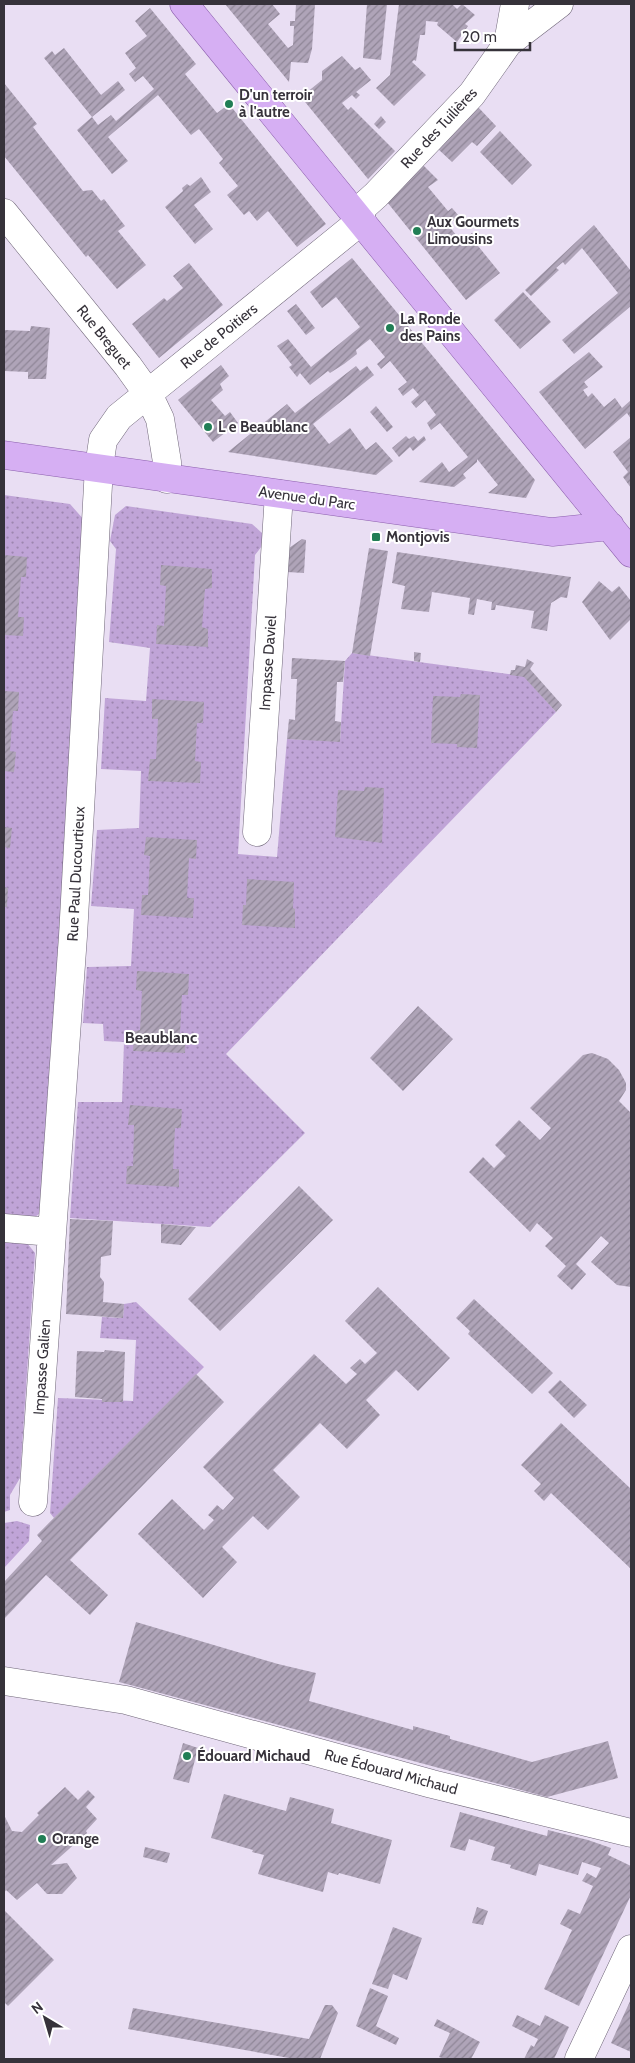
<svg xmlns="http://www.w3.org/2000/svg" width="635" height="2063" viewBox="0 0 635 2063" font-family="Cabin,sans-serif">
<style>
.grass{fill:url(#grass-dots)}
.building{fill:url(#building-hatch)}
.lines{fill:none;stroke-linecap:round;stroke-linejoin:round}
.minor-casing{stroke:#6f6678;stroke-width:29}
.major-casing{stroke:#8c60ad;stroke-width:29}
.minor{stroke:#fff;stroke-width:28}
.major{stroke:#d6aff3;stroke-width:28}
.poi-dot{fill:#217e55;stroke:#fff;stroke-width:2}
.labels{text-anchor:middle;dominant-baseline:central;stroke-width:4;stroke-linejoin:round;paint-order:stroke}
.poi-label{font-size:15px;font-weight:bold;fill:#36323a;stroke:#fff;text-anchor:start}
.street-label{font-size:15px;fill:#36323a;stroke:#fff}
.neighbourhood-label{font-size:16px;font-weight:bold;fill:#36323a;stroke:#fff}
</style>
<defs>
<pattern id="grass-dots" width="8" height="8" patternUnits="userSpaceOnUse" patternTransform="scale(1.25)"><rect width="8" height="8" fill="#c0a4d7"/><path d="M2 2h.1M6 6h.1" fill="none" stroke="#9d86af" stroke-width="1.8" stroke-linecap="round"/></pattern>
<pattern id="building-hatch" width="6" height="6" patternUnits="userSpaceOnUse" patternTransform="scale(1.25)"><rect width="6" height="6" fill="#afa4b8"/><path d="M-1 1l2-2M0 6l6-6M5 7l2-2" fill="none" stroke="#8f8697"/></pattern>
</defs>
<rect width="100%" height="100%" fill="#e9def3"/>
<path class="grass" d="M4,495l66,9 15,17 -41,689 -9,7 -31,-1z
M126,506l126,18 10,9v13l-7,9 -17,299 39,3 10,-118 53,2 5,-80 7,-8 172,23 32,36 -330,342 79,79 -95,94 -140,-9 8,-116h44l2,-60 -20,-1 -1,-17 -20,-1 4,-56 44,-1 3,-57 -43,-3 6,-76 42,-2 2,-57 -40,-2 4,-71 41,3 4,-53 -41,-6 7,-93 -6,-8 5,-26z
M4,1241l23,2 8,10 -15,225 -10,17v15l-6,2z
M136,1302l68,65 -150,151 -4,-5 8,-115 75,3 3,-61 -36,-2 2,-21 21,1 1,-14z
M17,1521l13,4 -1,16 -25,27v-45z"/>
<path class="building" d="M225,4h47l8,10 -12,10 20,24 5,-3 1,-19h-4v-5h5l1,-17h19l-3,45 -4,14 -17,-1 -2,20z
M367,4h20l-6,56 -18,-2z
M399,4h53l5,5 5,-5 13,11 -10,9 3,2 -11,16 -20,-17 1,-3 -12,-1 -1,14h-5l-4,26 -2,-1 -2,2 14,13 -32,31 -18,-18 14,-13z
M150,8l46,56 -11,10 32,39 12,-9 97,120 -29,23 -29,-36 -11,10 -8,-10 -5,4 -17,-20 11,-9 -19,-23 4,-4 -24,-30 -8,6 -33,-40 -50,42 20,24 -16,13 -35,-44 15,-13 6,8 13,-10 5,6 38,-32 -11,-13 -8,6 -6,-8 7,-6 -11,-15 22,-17 -12,-15z
M64,48l37,47 17,-14 7,9 -33,27 -48,-59 8,-7 3,4z
M342,56l13,14 5,-3 11,13 -15,12 4,3 -4,4 -4,-4 -10,8 6,7 3,-3 44,44 -27,28 -67,-82 21,-17v-9z
M4,83l33,41 -4,3 50,64 9,-1 9,11 3,-2 21,27 -7,5 28,34 -29,24 -29,-34 -2,2 -82,-101z
M478,107l18,19 -19,20 -5,-4 -20,20 -14,-13z
M381,116l5,6 -7,7 -5,-5z
M500,131l32,34 -20,20 -32,-33z
M423,165l15,15 -10,7 20,24 4,-3 7,8 -11,9 13,16 11,-8 5,6 -3,2 26,32 -34,27 -79,-98z
M201,177l10,15 -17,13 19,24 -18,15 -30,-37 18,-16 -1,-3 5,-4 3,2z
M594,225l37,46v35l-57,48 -12,-14 56,-47 -36,-45 -17,17 -2,-3 -7,6 3,2 -28,26 -6,-6z
M352,258l183,222 -9,18 -38,-5 10,-8 -21,-26v3l-14,12 3,4 -12,9 -35,-5 23,-20 7,10 19,-15 -28,-34 -9,7 -4,-7 9,-8 -11,-15 -9,8 -5,-6 8,-7 -6,-7 -10,8 -5,-7 9,-7 -17,-21 -9,8 -4,-5 8,-7 -15,-18 -14,11 1,4 -13,10 -14,9 -2,-2 -18,14 -10,-12 -3,4 -8,-10 3,-2 -15,-19 11,-7 23,28 49,-40 -24,-30 -14,11 -12,-16z
M189,263l34,42 -64,53 -27,-34 32,-26 3,3 16,-13 -10,-12z
M523,292l28,30 -31,27 -26,-29z
M296,304l19,24 -9,7 -19,-24z
M31,326l19,2 -4,51h-18v-7l-24,-1v-41l26,1z
M589,352l14,15 -19,15 4,5 -5,3 5,7 4,-4 12,14 11,-9 7,10 9,-8v19l-4,-6 -42,36 -46,-57z
M221,365l8,11 -9,8 3,6 -12,10 14,16 5,-4 8,11 -25,19 -35,-42z
M356,366l4,5 7,-5 7,9 -61,49 16,20 21,-16 16,22 10,-8 17,19 -17,14 -148,-23 59,-48 8,9z
M376,406l17,21 -6,5 -17,-20z
M406,436l3,3 5,-3 4,5 6,-5 2,4 -13,11 -3,-4 -11,10 -7,-9z
M631,437v51l-8,-11 5,-5 -15,-20z
M302,539l4,1 -2,33 -17,-1 2,-24z
M369,548l19,3 -18,105 -18,-3z
M397,552l174,25 -4,21 -6,-1 -10,6 -4,28 -16,-3 3,-17 -38,-6 -1,5h-4l1,-8 -15,-3 -3,16 -6,-1 2,-16 -38,-6 -3,20 -28,-3 4,-23 -13,-3z
M4,555l23,2 -1,20h-5l-3,40h6l-1,19 -19,-1z
M161,565l51,4v19l-7,1 -3,38 6,2v18l-52,-3 1,-19 7,1 2,-40 -6,-1z
M599,581l13,11 7,-6 12,15v18l-21,21 -28,-38z
M414,652l7,1 -1,9 -6,-1z
M292,658l53,3 -2,21h-6l-2,39 6,1 -1,20 -53,-3 2,-20 6,1 2,-41h-6z
M527,659l7,4 -4,6 32,36 -6,7 -32,-35 -14,-2 1,-5h4l1,-5 9,2z
M4,691l15,1 -1,19h-5l-3,40 6,1 -2,20 -10,-1z
M461,694l19,1 -3,53 -20,-1v-3l-26,-1 2,-47 27,1z
M152,699l52,3 -1,21h-6l-2,38 6,1 -1,21 -52,-2 2,-22h6l2,-40h-6z
M365,787l19,1 -2,55 -47,-6 3,-47 26,1z
M4,827l8,1 -2,20 -6,-1z
M146,837l51,3 -1,19 -7,-1 -2,40h7l-1,20 -52,-3 1,-20h6l2,-39 -6,-1z
M247,879l47,3 -1,26 2,1v19l-53,-3 1,-20h3z
M4,887l4,1 -1,19h-3z
M137,971l52,3 -1,21h-6l-2,38 6,1 -1,19 -52,-2 1,-20 6,-1 2,-39 -6,-1z
M418,1006l35,33 -50,52 -33,-33z
M592,1053l16,6 11,11 7,13v7l-7,11 12,12v174l-14,-2 -26,-23 18,-19 -8,-7 -25,28 10,10 -14,16 -15,-14 9,-10 -21,-20 8,-8 -16,-15 -7,9 -61,-60 14,-15 11,11 12,-12 -11,-11 24,-25 21,20 11,-12 -21,-20 53,-53z
M130,1105l52,4 -1,19h-6l-2,41h6v18l-53,-3 1,-18h6l1,-41h-6z
M299,1186l34,34 -113,111 -32,-32z
M70,1219l43,2 -2,34 -10,2 -1,20 4,5 -1,20 21,2 -1,14 -57,-4z
M161,1224l35,3 -15,18 -20,-2z
M378,1287l72,71 -32,33 -22,-21 -30,30 14,15 -33,34 -27,-26 -47,47 27,27 -32,33 -15,-14 -31,31 15,15 -34,36 -65,-64 34,-35 32,31 10,-10 -6,-5 9,-10 6,5 11,-12 -31,-31 111,-113 32,30 11,-10 -7,-6 10,-9 5,5 12,-11 -32,-32z
M474,1299l79,74 -21,21 -64,-60 2,-3 -14,-13z
M105,1350l20,2 -2,50h-21v-3l-27,-2 2,-46 27,1z
M196,1374l28,28 -154,158 38,35 -18,20 -44,-40 -42,44v-37l38,-41 -5,-6z
M560,1380l27,25 -13,13 -26,-26z
M561,1423l70,66v80l-80,-76 -7,8 -10,-10 7,-7 -20,-19z
M136,1622l142,42 38,9 -7,28 104,29v-4l37,10v3l82,23 76,-21 10,37 -71,19 -428,-115z
M183,1743l15,5 -9,35 -16,-4z
M65,1787l13,13 10,-10 7,7 -9,10 11,12 -11,12 1,2 -36,32 16,-2 10,15 -15,16h-15l-10,-11 -20,17 -11,-10 -2,3v-78l8,16 10,1 17,-17 -2,-2z
M224,1794l62,17 4,-14 44,12 -3,14 61,17 -12,44 -41,-11 -1,2 -10,-3 -5,20 -65,-18 6,-19 -12,-3 1,-2 -42,-12z
M460,1812l87,24 1,-6 40,10 23,8 -3,7 23,11v29l-52,111 -35,-17 28,-59 -12,-6 8,-15 12,5 13,-28 -11,-5 5,-8 9,5 5,-10 -19,-6 -4,13 -39,-11 -3,12 -26,-8 1,-3 -20,-5 4,-13 -26,-8 -4,12 -15,-4z
M145,1847l25,6 -3,10 -24,-6z
M477,1907l11,4 -5,14 -11,-2z
M4,1910l50,50 -46,46 -4,-4z
M393,1927l29,11 -15,42 -14,-6 -5,15 -16,-5z
M370,1988l18,8 -12,30 23,12 -3,7 -40,-19z
M631,1999v53l-20,-9z
M325,2005h7l6,8 -18,46 -31,-1 -161,-29 5,-21 176,31z
M517,2015l23,11 5,-11 24,12 -15,32h-30l7,-14 3,2 4,-8 -26,-13z
M437,2019l43,23 -9,17h-26l-6,-2 11,-24 -16,-7z"/>
<g class="lines">
<g class="minor-casing">
<path id="minor" d="M508,43l51,-39
M4,213l124,153 20,28 12,25 7,43v17
M356,213l20,-18 96,-101 36,-51 7,-39
M257,832l22,-338
M4,1228l48,4
M33,1502l40,-566 26,-469 4,-27 16,-23 243,-197
M4,1681l122,19 306,84 199,49
M579,2059l52,-110"/>
</g>
<g class="major-casing">
<path id="major" d="M184,4l447,549
M4,455l548,77 58,-6"/>
</g>
<use href="#minor" class="minor"/>
<use href="#major" class="major"/>
</g>
<g class="poi-dot">
<circle cx="229" cy="104" r="5"/>
<circle cx="417" cy="231" r="5"/>
<circle cx="390" cy="328" r="5"/>
<circle cx="208" cy="427" r="5"/>
<rect x="371" y="532" width="10" height="10" rx="2.5"/>
<circle cx="187" cy="1756" r="5"/>
<circle cx="42" cy="1839" r="5"/>
</g>
<g class="labels">
<g class="poi-label">
<text x="239" y="95">D'un terroir<tspan x="239" dy="17">à l'autre</tspan></text>
<text x="427" y="222">Aux Gourmets<tspan x="427" dy="17">Limousins</tspan></text>
<text x="400" y="319">La Ronde<tspan x="400" dy="17">des Pains</tspan></text>
<text x="218" y="427">L e Beaublanc</text>
<text x="386" y="537">Montjovis</text>
<text x="197" y="1756">Édouard Michaud</text>
<text x="52" y="1839">Orange</text>
</g>
<g class="street-label">
<text transform="translate(439 128) rotate(-47)">Rue des Tuilières</text>
<text transform="translate(219 336) rotate(-39)">Rue de Poitiers</text>
<text transform="translate(104 337) rotate(51)">Rue Breguet</text>
<text transform="translate(307 498) rotate(8)">Avenue du Parc</text>
<text transform="translate(268 663) rotate(-86)">Impasse Daviel</text>
<text transform="translate(76 874) rotate(-87)">Rue Paul Ducourtieux</text>
<text transform="translate(42 1367) rotate(-86)">Impasse Galien</text>
<text transform="translate(391 1772) rotate(15)">Rue Édouard Michaud</text>
</g>
<g class="neighbourhood-label">
<text x="161" y="1037">Beaublanc</text>
</g>
</g>
<rect width="635" height="2063" fill="none" stroke="#36323a" stroke-width="10"/>
<g transform="translate(45 2018) rotate(322)" stroke="#ffffff" stroke-width="4" paint-order="stroke">
<path d="M0-4L9 19L0 12L-9 19Z" fill="#36323a"/>
<text y="-8" font-size="14" font-weight="bold" text-anchor="middle" fill="#36323a">N</text>
</g>
<path d="M455 42v8h75v-8" fill="none" stroke="#36323a" stroke-width="2.5"/>
<text x="462" y="42" font-size="15" fill="#36323a" stroke="#ffffff" stroke-width="4" paint-order="stroke">20 m</text>
</svg>
